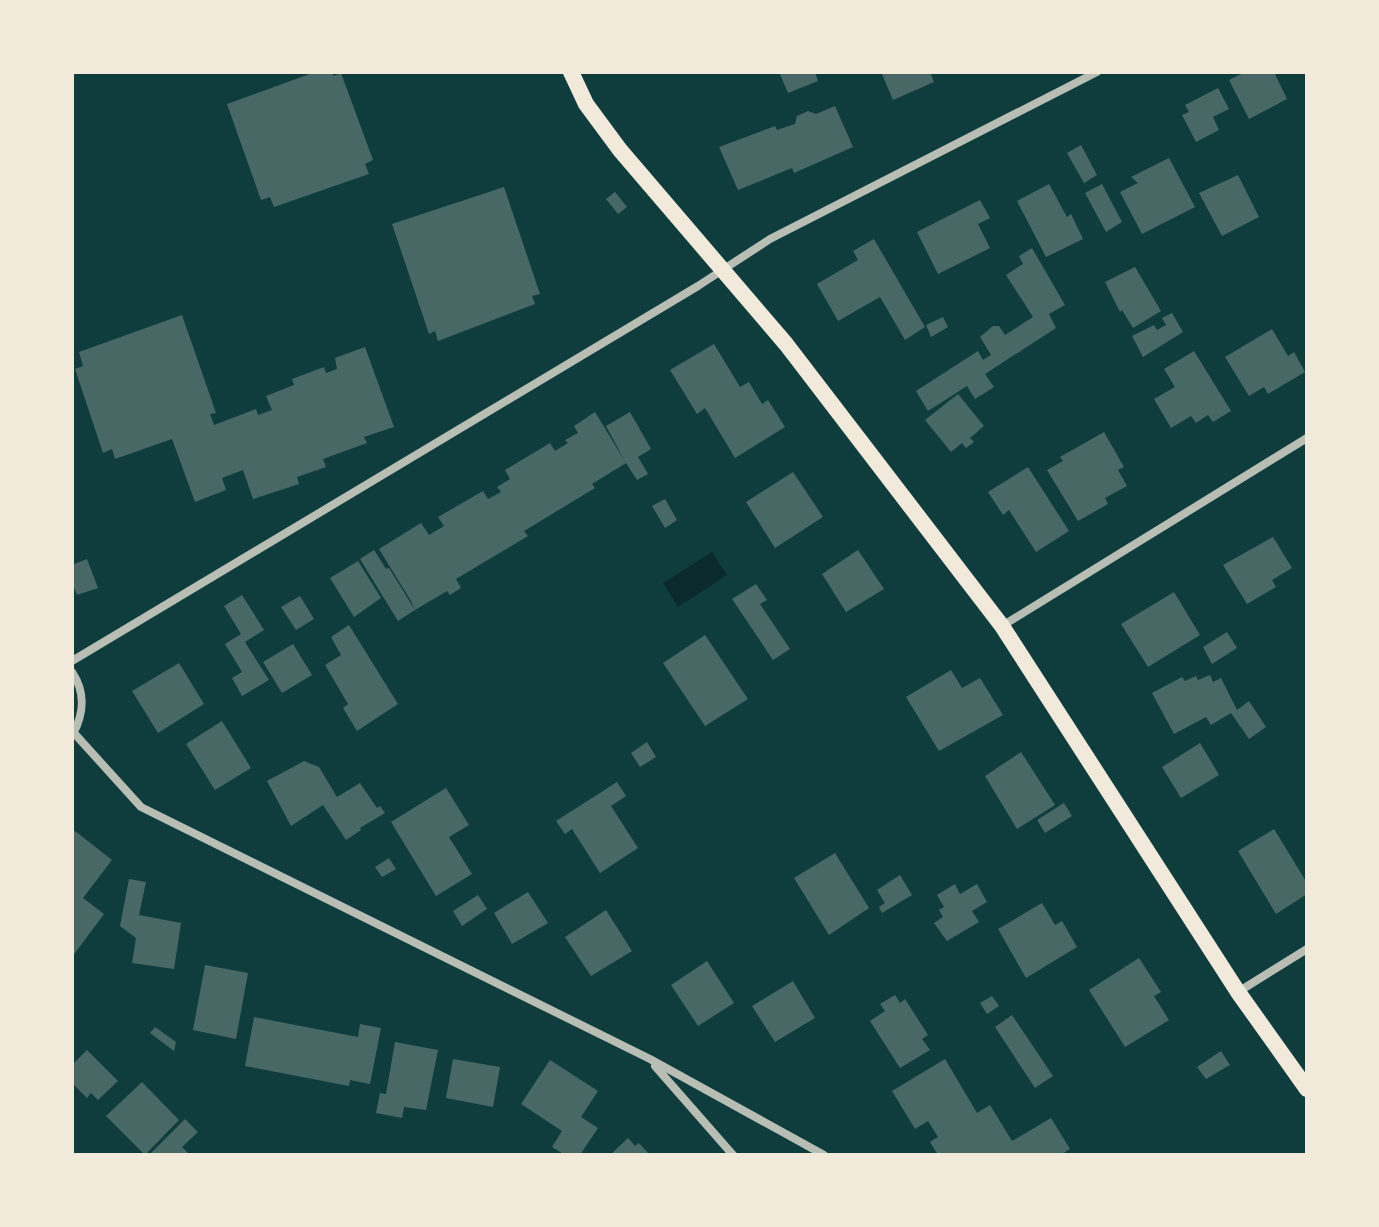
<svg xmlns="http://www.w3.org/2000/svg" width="1379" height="1227" viewBox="0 0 1379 1227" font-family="'Archivo Narrow',sans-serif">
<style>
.water{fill:#0a2a2b}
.building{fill:#486865}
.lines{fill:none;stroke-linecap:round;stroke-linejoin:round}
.minor{stroke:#b8beb3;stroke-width:8}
.secondary{stroke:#f1e9da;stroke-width:16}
</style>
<rect width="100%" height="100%" fill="#0f3d3e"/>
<path class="water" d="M712,552l15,23 -49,32 -15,-24z"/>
<path class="building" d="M315,72h17l1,4 8,-3 32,87 -8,4 4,10 -95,33 -4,-10 -9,3 -34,-96z
M779,72h36l3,9 -30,12z
M881,72h49l4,10 -41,18z
M1245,72h29l13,27 -38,20 -20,-39z
M1218,88l11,21 -16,8 6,13 -23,12 -14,-27 7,-3 -4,-7z
M835,106l18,41 -59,26 -2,-5 -54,22 -19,-43 56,-21 2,4 18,-6 2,-8 11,-5 8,3z
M1081,145l16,30 -13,8 -17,-30z
M1169,158l26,49 -53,27 -22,-42 18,-9 -7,-6z
M1238,175l21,42 -37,19 -23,-43z
M1049,184l18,33 4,-3 12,25 -37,18 -29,-56z
M1102,184l20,38 -16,10 -21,-39z
M504,187l36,107 -8,2 3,8 -97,37 -3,-10 -6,3 -37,-110z
M615,192l12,15 -9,7 -12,-15z
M980,200l10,18 -12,6 12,24 -52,26 -21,-42z
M874,239l51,88 -20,13 -25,-43 -42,24 -21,-37 41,-24 -5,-9z
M1032,248l33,57 -16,9 7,14 -71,46 9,13 -19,12 -8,-13 -39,25 -12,-20 62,-40 5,9 8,-5 -11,-18 13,-11h6l6,9 28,-18 -27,-42 17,-11 -4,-8z
M1135,267l26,44 -28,17 -11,-18 -2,2 -15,-30z
M1172,313l11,19 -40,25 -11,-21 22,-11 3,5 9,-5 -4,-7z
M182,315l34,98 -6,1 4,11 42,-16 2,6 14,-5 -6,-14 28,-11 -2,-6 32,-12 2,6 11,-4 -2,-11 30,-11 29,80 -30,10 3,6 -44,16 3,8 -29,10 2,7 -46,15 -10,-29 -21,8 4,12 -31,12 -23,-63 -57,20 -3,-10 -9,4 -28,-84 8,-3 -4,-14z
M943,317l5,10 -17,10 -5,-12z
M1272,329l16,27 6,-4 11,20 -37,22 -4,-7 -15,9 -24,-39z
M714,344l26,43 9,-5 13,22 6,-4 17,27 -50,31 -30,-50 -8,6 -27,-44z
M1194,351l37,60 -18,11 -5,-7 -12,8 -5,-7 -20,12 -17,-29 21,-12 -11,-18z
M958,394l26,32 -14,12 4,4 -8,6 -4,-5 -11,9 -26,-32z
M595,412l31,51 -20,-37 24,-14 21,37 -13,8 10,17 -11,6 -11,-17 -34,21 3,4 -71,43 4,5 -72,43 5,9 -11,7 -3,-4 -32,19 -4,-9 -32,-52 42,-26 8,12 15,-9 -6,-9 45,-26 5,8 13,-7 -4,-5 13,-8 -5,-9 45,-27 5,8 13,-8 -3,-3 13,-7 -4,-7z
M1104,432l20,35 -6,3 9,16 -22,12 3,6 -30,17 -31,-51 16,-9 -3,-4z
M1028,467l41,64 -33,21 -27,-42 -6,5 -15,-23z
M793,472l30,45 -48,31 -29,-46z
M665,499l12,21 -12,8 -13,-22z
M1273,537l19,31 -20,12 4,7 -29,17 -24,-39z
M374,550l12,19 3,-1 26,42 -17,11 -38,-62z
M858,550l26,39 -38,23 -24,-38z
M87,559l11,29 -21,7 -5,-13v-17z
M358,561l23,37 -27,19 -24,-39z
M756,584l11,16 -7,4 30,45 -17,11 -41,-61z
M1174,592l26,43 -52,32 -27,-43z
M242,595l22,35 -19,12 24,38 -27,16 -10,-18 10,-6 -17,-28 16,-10 -17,-28z
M300,596l14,23 -18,11 -15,-23z
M349,625l49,79 -41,27 -14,-23 5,-4 -23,-39 16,-10 -10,-18z
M1227,632l10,16 -25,16 -9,-17z
M705,635l43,64 -43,27 -42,-63z
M293,644l19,31 -30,18 -19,-31z
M179,663l25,41 -46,29 -26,-42z
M951,670l11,18 18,-10 23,37 -64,36 -33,-54z
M1210,675l3,7 8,-4 16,32 12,-9 17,26 -17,12 -18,-26 -20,12 -5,-8 -32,17 -22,-41 30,-16 3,4 11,-5 2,4z
M222,721l29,47 -36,22 -29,-46z
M647,742l9,15 -16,10 -9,-14z
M1200,743l19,32 -38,23 -19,-31z
M1021,752l34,53 -38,24 -32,-53z
M304,761l15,6 18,30 23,-14 17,25 3,-2 5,7 -25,15 1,2 -15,10 -23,-35 -32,21 -24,-45z
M617,782l9,14 -15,10 27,42 -38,25 -28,-44 -7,5 -9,-13z
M446,788l23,37 -20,12 23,37 -36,22 -45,-74z
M1064,803l8,13 -27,17 -8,-13z
M1274,829l33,54v11l-31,20 -38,-63z
M75,831l37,29 -29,38 21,16 -32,43v-122z
M835,853l34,55 -40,27 -35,-57z
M389,858l7,11 -14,8 -7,-10z
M900,875l12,20 -30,18 -3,-6 6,-4 -8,-13z
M129,879l17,3 -7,33 42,8 -7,46 -42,-6 4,-25 -16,-12z
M955,884l5,10 17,-10 10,18 -15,9 7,11 -32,19 -13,-18 9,-6 -4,-7 5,-3 -7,-12z
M528,892l20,31 -36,21 -18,-31z
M478,895l9,14 -25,17 -9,-15z
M1042,903l13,22 7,-4 15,26 -51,31 -28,-49z
M606,910l26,41 -41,25 -26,-39z
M1139,958l22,34 -7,4 15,24 -44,27 -36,-57z
M707,961l27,42 -36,23 -27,-41z
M205,965l43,8 -12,66 -43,-9z
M793,981l22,37 -40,24 -23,-36z
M895,995l5,8 5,-4 23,36 -6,4 8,11 -30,18 -30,-47 15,-10 -5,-7z
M992,996l7,10 -12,8 -7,-11z
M1012,1015l41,61 -18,12 -40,-61z
M254,1017l104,20 2,-13 21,4 -11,56 -20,-4 -1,6 -104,-20z
M155,1027l21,15 -2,9 -24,-18z
M395,1042l43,8 -12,60 -22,-3 -2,11 -26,-5 4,-20 6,1z
M87,1050l31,31 -20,19 -7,-7 -4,5 -15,-15v-18z
M1221,1051l9,14 -24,14 -9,-12z
M453,1059l47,8 -7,40 -47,-9z
M945,1059l32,54 13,-8 22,36 39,-23 19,31 -10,6h-122l-8,-13 8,-5 -10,-16 -13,8 -23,-38z
M550,1060l48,31 -17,26 17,11 -18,27h-15l-13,-8 10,-16 -41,-27z
M142,1082l37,38 -34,35 -39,-39z
M185,1119l13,13 -16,15 8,8h-41z
M628,1138l7,8 4,-3 11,12h-40z"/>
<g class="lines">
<path class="minor" d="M1002,626l305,-188
M72,661l626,-375 72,-47 327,-167
M72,672c14,21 12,41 1,62
M74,733l67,74 509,252 174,96
M1238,992l69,-43
M655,1066l78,89"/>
<path class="secondary" d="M571,72l15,32 34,46 166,194 216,282 236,366 69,97"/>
</g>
<rect width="1379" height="1227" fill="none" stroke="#f1e9da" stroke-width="148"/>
</svg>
